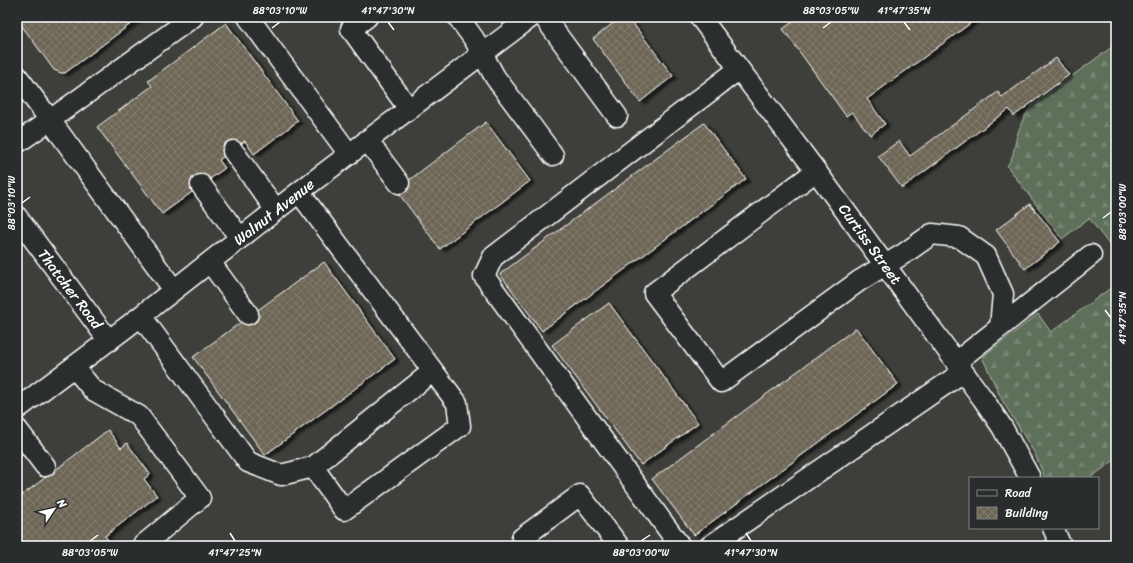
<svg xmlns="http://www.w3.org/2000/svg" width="1133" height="563" viewBox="0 0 1133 563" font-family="Sriracha,sans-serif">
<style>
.forest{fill:url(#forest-firs);stroke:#afb8ac}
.building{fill:url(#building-cross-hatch);stroke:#fff;filter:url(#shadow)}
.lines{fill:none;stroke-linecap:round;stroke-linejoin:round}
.minor-casing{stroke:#fff;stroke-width:23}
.minor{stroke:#2a2d2e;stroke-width:20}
.ticks{fill:none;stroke:#fff;stroke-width:1.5}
.labels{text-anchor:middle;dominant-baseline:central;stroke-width:3;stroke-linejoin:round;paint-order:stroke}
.street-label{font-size:15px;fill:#fff;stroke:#2a2d2e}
.neatline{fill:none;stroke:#fff;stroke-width:1.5}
.ticks-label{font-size:10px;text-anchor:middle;fill:#fff}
</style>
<defs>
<pattern id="forest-firs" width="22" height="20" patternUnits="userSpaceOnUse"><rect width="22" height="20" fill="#5f705a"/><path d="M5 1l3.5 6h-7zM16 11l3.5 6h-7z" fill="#778573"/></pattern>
<pattern id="building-cross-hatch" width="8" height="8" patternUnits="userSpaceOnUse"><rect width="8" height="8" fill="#6d6656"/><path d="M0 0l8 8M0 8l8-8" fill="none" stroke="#837d6f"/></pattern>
<filter id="shadow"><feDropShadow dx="4.5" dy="2.5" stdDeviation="1" flood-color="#0009"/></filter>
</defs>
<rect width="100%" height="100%" fill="#3e3e3a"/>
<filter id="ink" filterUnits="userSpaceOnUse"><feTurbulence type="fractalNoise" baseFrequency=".025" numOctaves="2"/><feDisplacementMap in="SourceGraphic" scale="8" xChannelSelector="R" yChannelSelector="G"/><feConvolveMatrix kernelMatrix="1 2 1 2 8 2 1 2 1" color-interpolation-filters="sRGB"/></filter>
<g filter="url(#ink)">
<path class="forest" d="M1116,44v210l-27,-36 -27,21 -55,-73c8,-11 6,-17 10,-30 3,-11 8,-22 15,-31z
M1116,284v175l-26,19h-45l-10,-24 -33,-54 -20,-43 56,-43 13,18z"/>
<path class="building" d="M17,17h123l-75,56h-4l-7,-3 -37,-51z
M621,17h7l45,59 -33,26 -47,-63z
M799,17h180l-112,82 18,25 -15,11 -18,-23 -6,4 -63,-87z
M226,23l72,98 -44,33 -9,-13 -26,19 6,8 -63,46 -65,-87 55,-41 -4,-5z
M1056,58l13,17 -55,41 -5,-7 -107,79 -24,-32 21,-15 11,15 88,-64 4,5z
M486,122l44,59 -90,68 -44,-59z
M704,123l42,56 -204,152 -42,-57z
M1030,204l30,38 -35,27 -29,-39z
M324,262l71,97 -130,96 -72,-98z
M609,303l89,120 -57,42 -89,-120z
M856,328l42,56 -204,151 -42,-56z
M108,430l13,18 6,-5 23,31 -6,5 13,17 -52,40 8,10h-96v-47z"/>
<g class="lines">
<g class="minor-casing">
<path id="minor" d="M248,17l101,137
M367,17l-16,12 58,80
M458,17l16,22 21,38 58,78
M544,17l73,99
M700,17l116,154 167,228 19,28 28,51
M17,76l33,44 143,-103
M367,140l32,43
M17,143l33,-23 124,170
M233,151l43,59
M816,171l-162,122 67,89 138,-101 46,-28 27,-19 27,3 27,19 17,38 -3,33
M201,185l39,53
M17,217l92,124
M210,262l38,52
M141,316l107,146 33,13 32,-8 120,-96 -134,-179
M956,362l135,-107
M74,367l19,23 46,26 61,82 -58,48
M17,409l111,-83 171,-134 232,-175
M17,429l28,37
M313,467l31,43 116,-84 -3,-23 -24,-32
M1053,528l8,18
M528,546l-6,-8 58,-43 39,51
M680,546l-196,-270 9,-19 246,-188
M710,546l253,-174"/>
</g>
<use href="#minor" class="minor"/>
</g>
</g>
<path class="ticks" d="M388,22l6,8M904,22l6,8M272,28l8,-6M823,28l8,-6M22,203l8,-6M1103,218l8,-6M1105,310l6,8M230,533l5,8M746,533l5,8M90,541l8,-6M641,541l9,-6"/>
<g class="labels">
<g class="street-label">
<text transform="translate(274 212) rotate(-38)">Walnut Avenue</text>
<text transform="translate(870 244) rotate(54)">Curtiss Street</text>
<text transform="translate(70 289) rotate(53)">Thatcher Road</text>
</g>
</g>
<rect width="1133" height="563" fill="none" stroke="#2a2d2e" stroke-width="44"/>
<rect x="969" y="477" width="130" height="52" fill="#2a2d2e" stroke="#7f8182"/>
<rect x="977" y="490" width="20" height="6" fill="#2a2d2e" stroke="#7f8182"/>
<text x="1005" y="497" font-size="12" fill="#ffffff">Road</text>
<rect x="977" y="507" width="20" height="12" fill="url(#building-cross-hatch)" stroke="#7f8182"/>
<text x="1005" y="517" font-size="12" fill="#ffffff">Building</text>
<g transform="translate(54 509) rotate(55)" stroke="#2a2d2e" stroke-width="3" paint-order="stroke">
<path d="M0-3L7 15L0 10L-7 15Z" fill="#ffffff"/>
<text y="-6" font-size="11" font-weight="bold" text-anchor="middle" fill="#ffffff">N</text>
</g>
<rect x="22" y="22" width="1089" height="519" class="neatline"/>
<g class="ticks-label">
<text x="280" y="14">88°03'10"W</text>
<text x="388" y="14">41°47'30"N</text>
<text x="831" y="14">88°03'05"W</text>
<text x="904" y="14">41°47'35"N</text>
<text transform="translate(11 203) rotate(-90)" y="4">88°03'10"W</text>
<text transform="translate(1122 212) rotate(-90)" y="4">88°03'00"W</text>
<text transform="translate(1122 318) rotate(-90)" y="4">41°47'35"N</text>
<text x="90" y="556">88°03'05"W</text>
<text x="235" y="556">41°47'25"N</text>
<text x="641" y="556">88°03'00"W</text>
<text x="751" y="556">41°47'30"N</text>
</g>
</svg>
